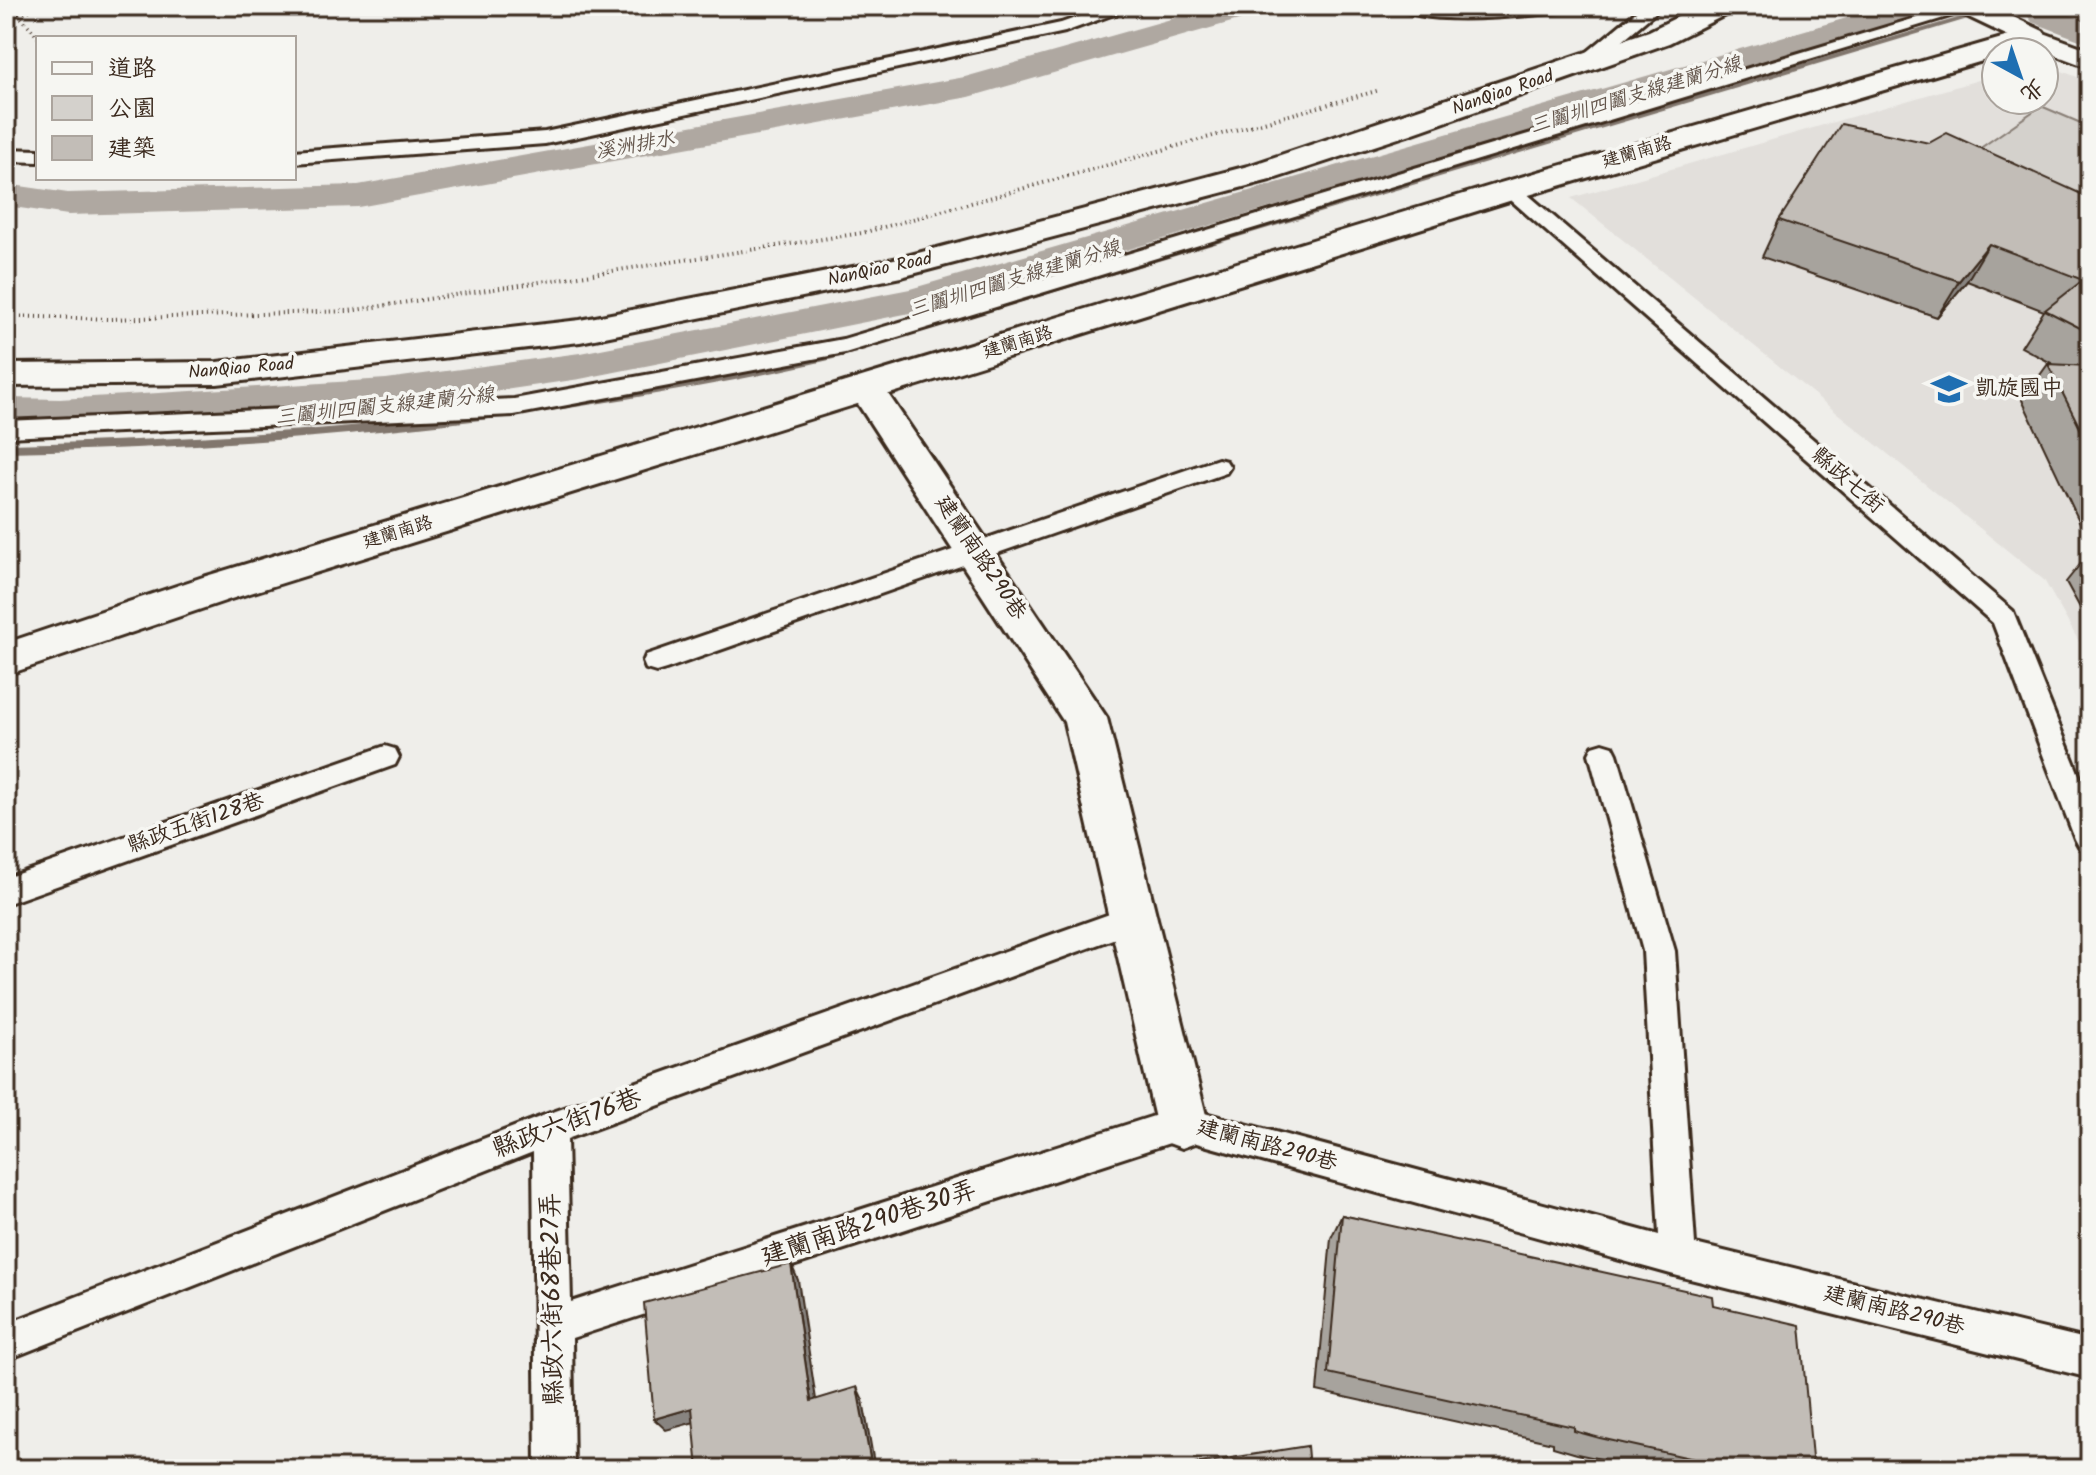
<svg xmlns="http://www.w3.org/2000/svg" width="2096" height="1475" viewBox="0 0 2096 1475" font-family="Kalam,'LXGW WenKai TC',sans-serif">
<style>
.built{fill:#e2dfdb}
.green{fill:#d4d1cc;stroke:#887e75;stroke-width:2}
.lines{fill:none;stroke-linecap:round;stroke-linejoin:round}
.stream{fill:#81766d;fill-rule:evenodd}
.canal{fill:#afa8a1;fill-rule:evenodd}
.service-casing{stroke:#3b2a1e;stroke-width:6}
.minor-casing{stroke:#3b2a1e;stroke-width:6}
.tertiary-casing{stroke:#3b2a1e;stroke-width:6}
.path{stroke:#3b2a1e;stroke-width:4;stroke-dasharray:1 4;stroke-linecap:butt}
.service{fill:#f6f6f2;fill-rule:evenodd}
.minor{fill:#f6f6f2;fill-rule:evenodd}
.tertiary{fill:#f6f6f2;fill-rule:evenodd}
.wall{fill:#a7a39d;stroke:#3b2a1e;stroke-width:2}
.shaded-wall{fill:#888480;stroke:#3b2a1e;stroke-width:2}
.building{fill:#c2bdb7;stroke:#3b2a1e;stroke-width:2}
.labels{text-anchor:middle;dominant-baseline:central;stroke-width:7;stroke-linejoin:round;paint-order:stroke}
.far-street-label{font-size:18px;fill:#3b2a1e;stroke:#f6f6f2}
.far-water-label{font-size:20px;font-style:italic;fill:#64564c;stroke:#f6f6f2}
.poi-label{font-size:22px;fill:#3b2a1e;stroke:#f6f6f2;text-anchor:start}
.street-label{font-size:22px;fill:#3b2a1e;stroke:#f6f6f2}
.near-street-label{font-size:26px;fill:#3b2a1e;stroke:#f6f6f2}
</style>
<rect width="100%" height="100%" fill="#efeeea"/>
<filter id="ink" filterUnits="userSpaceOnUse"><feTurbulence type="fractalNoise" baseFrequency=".0125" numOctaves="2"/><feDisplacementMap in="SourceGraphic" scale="16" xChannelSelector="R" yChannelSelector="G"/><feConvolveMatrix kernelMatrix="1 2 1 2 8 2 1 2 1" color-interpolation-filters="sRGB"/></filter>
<g filter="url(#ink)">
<path class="built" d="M2044,64l46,18v579l-46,-81 -473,-382 425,-123v25h48z"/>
<path class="green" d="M2041,106l49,21v112l-144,-67z"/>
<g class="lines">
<path class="stream" d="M1998,6h13l-1023,306 -4,1 -5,-3 1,-2z
M853,346l6,4 -2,3c-76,20 -154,33 -231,46 -206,34 -412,49 -620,53v-8c209,-4 415,-19 621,-53 76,-12 152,-25 226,-45z"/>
<path class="canal" d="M1217,6h51l-5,7 -294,84 -611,110 -290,8 -62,-9v-22l62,9 290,-8 607,-108z
M1888,6h51l-5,7 -1019,299 -335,67 -194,28 -326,20 -54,-1v-28l54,1 326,-20 194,-26 330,-64z
M2046,6l44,16v22l-58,-22 -5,-7 5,-7z"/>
<g class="service-casing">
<path id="service" d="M1110,6h26l-71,26 -520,112 -251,19v-12l251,-19 516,-109z
M1396,6h181l-9,5c-34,4 -148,17 -172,-5z
M1643,6h20l-77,65h-12v-8z
M1956,6l24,1 -1135,346 -331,62 -508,22v-16l508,-22 329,-60z
M6,149l32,1v12l-32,-1z
M1511,184l7,2 495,425 77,191v49l-10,-3 -5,-9 -82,-216 -489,-429 -3,-4z
M1218,459l8,2 4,6 -4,6 -560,196 -10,3 -10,-3 -3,-7 3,-7z
M1603,743l10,3 4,8 58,197 20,293 395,96v38l-412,-102 -496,-137 -610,199 2,131h-38l-3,-317 -527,208v-36l544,-211 582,-207 11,4 4,9 -4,9 -576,211 4,163 611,-195 477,128 -16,-284 -54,-197 4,-8z
M385,746l10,3 4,8 -4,8 -389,139v-26z"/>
</g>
<g class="minor-casing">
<path id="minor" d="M1954,6h36l53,25 4,6 -4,6h-20l-65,-31z
M867,378l13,4 227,336 101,405 -7,18 -19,7 -19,-7 -7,-18 -92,-401 -215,-332 5,-8z"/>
</g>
<g class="tertiary-casing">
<path id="tertiary" d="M1700,6h35l-4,6 -62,31 -258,91 -141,46 -369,97 -321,65 -363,42 -211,2v-22l211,-2 363,-42 319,-62 349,-92 401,-135z
M2033,29l57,21v18l-59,-22 -35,6v5l-474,140 -1291,402 -225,76v-32l197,-66 1297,-394z"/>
</g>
<path class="path" d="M6,7l12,7 23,-8
M18,14l21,24
M6,316l104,3 239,-8 513,-78 518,-143"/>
<use href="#service" class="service"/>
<use href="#minor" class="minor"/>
<use href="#tertiary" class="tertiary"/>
</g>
<path class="wall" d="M2088,197l-3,4 5,2v341l-68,-144 26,-36h5l-32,-17 23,-36 -77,-30 -30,36 -175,-60 17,-37z
M2090,552v74l-24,-44z
M1342,1215l371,90 100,164h-166l-70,-15 -24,-7v-4l-236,-52 14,-153z"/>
<path class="shaded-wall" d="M1989,244l-22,37 -30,36 22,-36z
M791,1264l7,16 20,133 -7,-12z
M857,1387l6,13 12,69h-3z
M692,1408l10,12 -36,10 -12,-11z"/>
<path class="building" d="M1841,124l88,19 18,-10 141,64 -4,3 6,3v130l-45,-23 38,-30 -94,-36 -30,37 -180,-61z
M2048,364l42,2v82z
M1342,1215l370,81 1,9 87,20 13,144h-74l-139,-31 -26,-7v-4l-246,-54z
M791,1264l20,137 46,-14 15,82h-174l-6,-61 -38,11 -10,-116z
M1307,1446l2,23h-147z"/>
</g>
<defs>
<g id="school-bare" transform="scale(2.76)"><path d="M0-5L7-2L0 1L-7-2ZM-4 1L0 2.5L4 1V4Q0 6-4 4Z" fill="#1f6fb2" stroke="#f6f6f2" stroke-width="2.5" paint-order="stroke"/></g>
</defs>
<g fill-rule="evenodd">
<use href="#school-bare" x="1949" y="389"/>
</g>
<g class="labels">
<g class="far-street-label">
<text transform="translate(1503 93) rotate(-19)">NanQiao Road</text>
<text transform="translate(1637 153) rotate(-16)">建蘭南路</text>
<text transform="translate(880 270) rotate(-12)">NanQiao Road</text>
<text transform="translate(1018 343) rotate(-17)">建蘭南路</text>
<text transform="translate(241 369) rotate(-5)">NanQiao Road</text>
<text transform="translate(398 533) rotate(-17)">建蘭南路</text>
</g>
<g class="far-water-label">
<text transform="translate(1636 96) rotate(-17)">三鬮圳四鬮支線建蘭分線</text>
<text transform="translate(635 146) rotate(-10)">溪洲排水</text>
<text transform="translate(1015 280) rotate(-17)">三鬮圳四鬮支線建蘭分線</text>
<text transform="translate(385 407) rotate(-6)">三鬮圳四鬮支線建蘭分線</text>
</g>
<g class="poi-label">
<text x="1975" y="389">凱旋國中</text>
</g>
<g class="street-label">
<text transform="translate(1847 481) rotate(41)">縣政七街</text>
<text transform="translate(980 558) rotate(56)">建蘭南路290巷</text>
<text transform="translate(196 824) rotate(-19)">縣政五街128巷</text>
<text transform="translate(1267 1146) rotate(15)">建蘭南路290巷</text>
<text transform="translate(1894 1311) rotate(14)">建蘭南路290巷</text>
</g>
<g class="near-street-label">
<text transform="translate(567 1124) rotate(-20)">縣政六街76巷</text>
<text transform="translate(869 1224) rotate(-18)">建蘭南路290巷30弄</text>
<text transform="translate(553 1299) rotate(-91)">縣政六街68巷27弄</text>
</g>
</g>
<rect width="2096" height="1475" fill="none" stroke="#f6f6f2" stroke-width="32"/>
<rect x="16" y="16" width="2064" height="1443" fill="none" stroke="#3b2a1e" stroke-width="3" filter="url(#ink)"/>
<rect x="36" y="36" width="260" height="144" fill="#f6f6f2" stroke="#aba49d" stroke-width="2"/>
<rect x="52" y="62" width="40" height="12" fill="#f6f6f2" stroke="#aba49d" stroke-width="2"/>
<text x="108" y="76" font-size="24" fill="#3b2a1e">道路</text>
<rect x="52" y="96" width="40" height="24" fill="#d4d1cc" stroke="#aba49d" stroke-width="2"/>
<text x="108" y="116" font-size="24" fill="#3b2a1e">公園</text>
<rect x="52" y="136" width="40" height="24" fill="#c2bdb7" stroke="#aba49d" stroke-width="2"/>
<text x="108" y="156" font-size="24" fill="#3b2a1e">建築</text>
<g transform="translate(2020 76) rotate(140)"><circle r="38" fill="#f6f6f2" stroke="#aba49d" stroke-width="2"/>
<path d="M0-6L14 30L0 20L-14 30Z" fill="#1f6fb2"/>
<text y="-12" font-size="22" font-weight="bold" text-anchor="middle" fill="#3b2a1e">北</text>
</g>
</svg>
